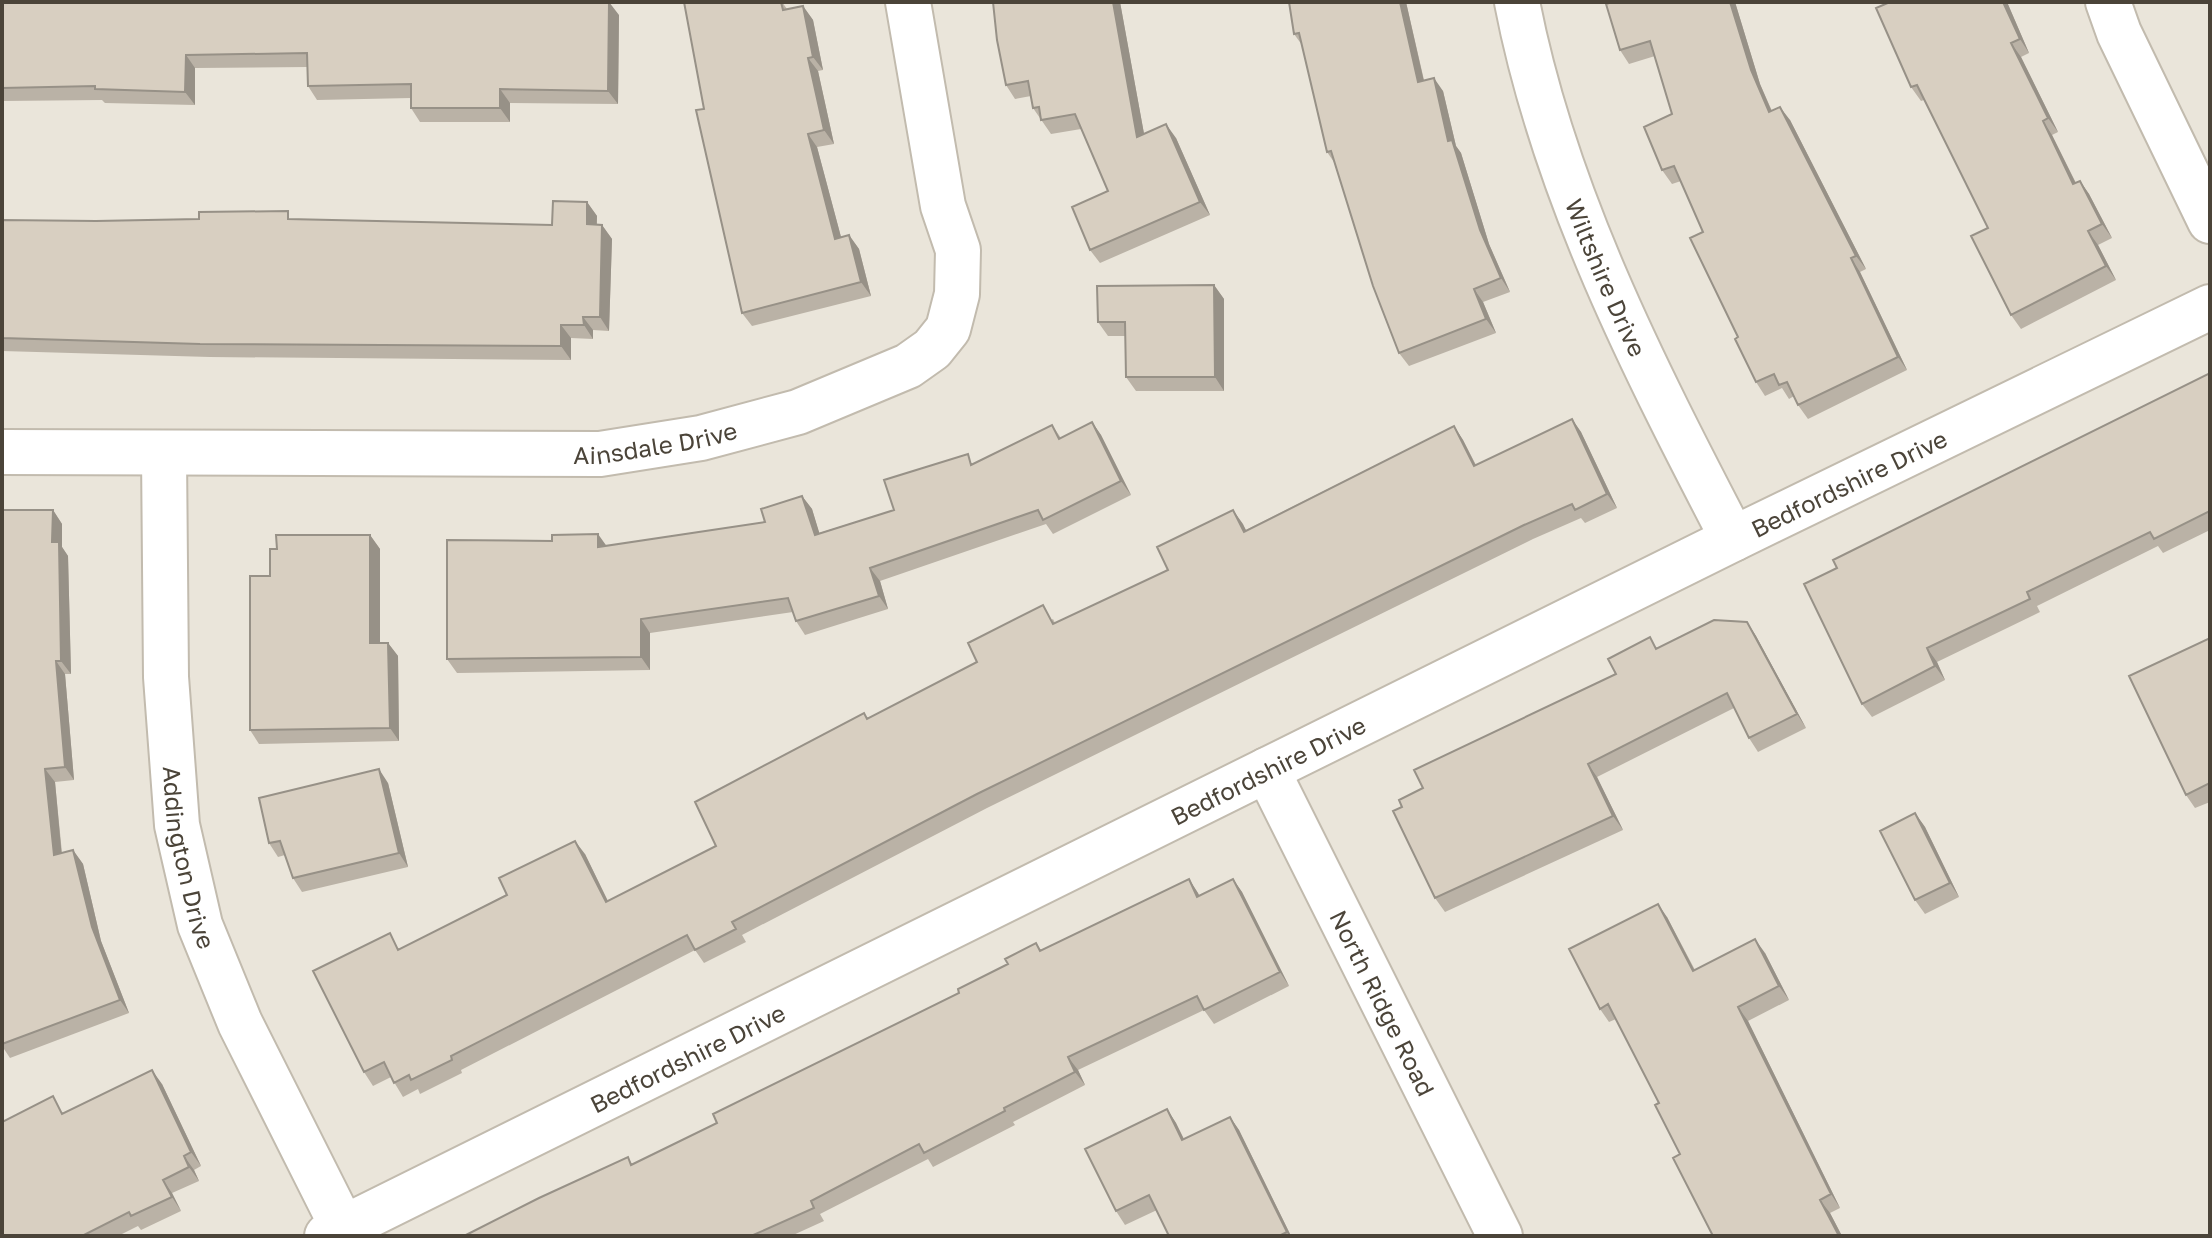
<svg xmlns="http://www.w3.org/2000/svg" width="2212" height="1238" viewBox="0 0 2212 1238" font-family="'Golos Text',sans-serif">
<style>
.residential{fill:#eae5da}
.lines{fill:none;stroke-linecap:round;stroke-linejoin:round}
.minor-casing{stroke:#c2bbae;stroke-width:48}
.minor{stroke:#fff;stroke-width:44}
.wall{fill:#bab2a6}
.shaded-wall{fill:#979187}
.building{fill:#d8cfc1;stroke:#979187;stroke-width:2}
.labels{text-anchor:middle;dominant-baseline:central;stroke-width:6;stroke-linejoin:round;paint-order:stroke}
.street-label{font-size:24px;fill:#4b4439;stroke:#fff}
</style>
<rect width="100%" height="100%" fill="#f6f3ec"/>
<path class="residential" d="M2,2h2208v1234h-2208z"/>
<g class="lines">
<g class="minor-casing">
<g id="minor">
<path id="s1" d="M1517,2c37,191 127,366 216,537"/>
<path d="M2108,2l11,31 91,188"/>
<path id="s2" d="M2,452l598,2 101,-16 97,-26 110,-46 24,-17 16,-20 9,-35 1,-44 -15,-44 -35,-204"/>
<path id="s3" d="M164,453l2,224 11,148 23,100 40,98 103,205"/>
<path id="s4" d="M1267,770l233,466"/>
<path id="s5" d="M327,1236l1406,-697 477,-232"/>
</g>
</g>
<use href="#minor" class="minor"/>
</g>
<path class="wall" d="M2,2l617,13 -1,89 -108,-1v19h-90l-9,-14v-10l-94,2 -9,-14 -1,-19 -112,1v37l-90,-2 -3,-3 -100,1z
M684,2h98l5,7 16,-3 10,14 10,50 -5,1 16,73 -17,3 24,90 8,-2 10,14 12,47 -119,30 -10,-13z
M1120,2l24,132 32,4 34,77 -110,48 -10,-13 18,-59 -27,-62 -30,5 -18,-26 -2,-12 -16,3 -9,-14z
M1289,2h117l18,78 19,11 13,55 5,7 28,91 21,48 -27,10 13,31 -87,33 -10,-13 -65,-191 -7,-10 -25,-107 -8,-11z
M1612,2h123l25,82 12,27 18,9 76,149 -6,3 47,98 -99,49 -10,-14 -4,-9 -5,3 -7,-11 -17,8 -9,-14 -18,-45 -35,-105 -22,-51 -9,3 -10,-14 10,-56 -17,-58 -26,8 -9,-14z
M2007,2l22,51 -8,4 37,75 -6,3 24,48 4,-2 9,13 23,44 -14,7 18,35 -95,49 -10,-14 -23,-87 -64,-128 -3,1 -10,-14z
M587,202l10,14v9h5l10,14 -3,92 -16,-1v9l-22,-1v22l-361,-3 -208,-6v-131l94,1 197,-2 259,6z
M1214,285l10,14v92h-88l-10,-14 -1,-41h-17l-10,-14z
M2210,373v157l-47,23 -5,-7 -121,60 3,6 -103,50 8,18 -73,37 -10,-13 -25,-136z
M1572,419l9,13 36,76 -32,15 -4,-5 -48,21 -546,269 -245,127 4,7 -42,21 -9,-13 -234,120 1,3 -42,21 -2,-5 -15,8 -12,-20 -18,9 -9,-14 36,-123 185,-95 23,47 108,-55 148,-133 4,6 109,-57 76,-43 2,4 113,-53 65,-60 13,20 208,-104 9,14 13,25z
M1092,422l9,13 30,60 -78,39 -7,-10 -166,57 8,28 -83,26 -9,-14 -3,-9 -143,21v37l-193,3 -10,-14 159,-113 159,-24 37,-26 10,13 7,24 75,-23 80,-47 78,-38 9,13z
M2,510h51l9,14v23l6,9 3,118h-6l9,106 -19,2 7,71 11,-3 10,14 18,77 28,72 -119,45 -8,-12z
M370,535l10,14v94h8l10,13 1,85 -140,3 -9,-14 20,-154 7,-27z
M1747,622l9,14 50,92 -48,24 -9,-14 -15,-30 -137,69 26,53 -178,82 -10,-14 -33,-91 21,-19 235,-140z
M2210,638v164l-15,6 -9,-13z
M388,783l20,84 -106,25 -9,-14 -8,-23 -7,2 -9,-14z
M1915,813l10,14 34,70 -34,17 -10,-14z
M1189,879l10,16 34,-16 9,13 47,94 -75,38 -10,-14 -126,60 7,15 -72,37 2,3 -82,42 -5,-8 -108,55 4,7 -33,15h-327l164,-79 4,7 85,-41 242,-130 49,-29 28,-21 5,7z
M1667,917l28,53 70,-17 24,47 -41,21 92,187 -10,5 12,23h-129l-54,-133 -43,-84 -7,3 -9,-13z
M162,1084l39,82 -7,4 5,11 -27,12 9,18 -40,19 -3,-4 -20,10h-116l62,-123z
M1167,1109l9,14 8,16 46,-22 9,13 52,106h-122l-12,-26 -32,15 -9,-14z"/>
<path class="shaded-wall" d="M609,2l10,13 -1,89 -10,-13z
M1113,2h7l27,148 -10,-13z
M1400,2h6l21,93 -9,-13z
M1730,2h5l25,82 18,42 -9,-14 -18,-42z
M2003,2h4l22,51 -9,-14z
M803,6l10,14 10,50 -10,-13z
M2011,43l10,14 37,75 -10,-14z
M186,55l9,13v37l-10,-13z
M808,58l10,13 16,73 -10,-14z
M1434,78l9,13 13,55 5,7 28,91 21,48 -9,-14 -21,-48 -32,-89z
M500,89l10,14v19l-10,-14z
M1780,107l10,13 76,149 -10,-13z
M2043,121l9,14 31,63 -10,-14z
M1166,124l10,14 34,77 -10,-13z
M808,134l9,13 28,105 -10,-13z
M2080,181l9,13 23,44 -10,-14z
M587,202l10,14 -1,22 -9,-14z
M602,225l10,14 -3,92 -9,-14z
M2088,231l10,14 18,35 -10,-14z
M849,235l10,14 12,47 -10,-14z
M1851,258l9,14 47,98 -9,-13z
M1214,285l10,14v92l-9,-14z
M1474,289l9,13 13,31 -10,-14z
M583,317l10,13v9l-9,-14z
M561,325l10,13v22l-10,-14z
M1572,419l9,13 36,76 -10,-14z
M1092,422l9,13 30,60 -10,-14z
M1454,426l9,14 20,40 -9,-14z
M802,496l10,13 12,39 -9,-13z
M53,510l9,14v23l6,9 3,118 -10,-13 -9,-119z
M1233,510l10,14 10,21 -9,-13z
M598,534l10,14 -10,-1z
M370,535l10,14v108l-10,-14z
M870,568l10,13 8,28 -9,-13z
M641,619l9,14v37l-9,-13z
M1747,622l9,14 50,92 -9,-14z
M388,643l10,13 1,85 -9,-13z
M1927,648l10,14 8,18 -10,-14z
M56,661l9,13 9,106 -9,-13z
M1588,764l9,13 26,53 -10,-14z
M45,769l10,13 8,87 -9,-14z
M379,769l9,14 20,84 -9,-14z
M1915,813l10,14 34,70 -9,-14z
M575,841l10,13 30,62 -9,-14z
M73,850l10,14 18,77 28,72 -9,-13 -28,-73z
M1189,879l9,14 8,17 -9,-13z
M1233,879l9,13 47,94 -9,-14z
M1658,904l9,13 35,68 -9,-14z
M1755,939l10,14 24,47 -10,-14z
M1738,1007l10,14 92,187 -9,-14z
M1068,1057l10,13 7,15 -10,-13z
M152,1070l10,14 39,82 -10,-14z
M1167,1109l9,14 15,31 -9,-14z
M1230,1117l9,13 52,106h-2l-2,-4z
M184,1156l10,14 5,11 -10,-14z
M163,1180l9,13 9,18 -9,-14z
M1820,1200l10,13 12,23h-3z"/>
<path class="building" d="M2,2h607l-1,89 -108,-2v19h-89v-24l-103,2 -1,-33 -121,2 -1,37 -90,-3v-3l-93,2z
M684,2h97l2,8 20,-4 10,51 -5,1 16,72 -16,4 27,105 14,-4 12,47 -119,31 -46,-203 8,-1z
M993,2h120l24,135 29,-13 34,78 -110,48 -18,-43 36,-16 -33,-77 -34,6 -2,-13 -6,1 -5,-27 -22,4 -9,-45z
M1289,2h111l18,80 16,-4 14,63 4,-1 28,90 21,48 -27,11 12,30 -87,34 -26,-67 -42,-135 -4,1 -28,-119 -5,1z
M1612,2h118l21,68 18,42 11,-5 76,149 -5,2 47,99 -100,48 -11,-23 -8,3 -5,-11 -18,8 -21,-43 3,-2 -48,-99 13,-6 -29,-66 -12,4 -18,-43 28,-13 -22,-73 -30,9 -14,-46z
M1890,2h113l17,37 -9,4 37,75 -5,3 30,63 7,-3 22,43 -14,7 18,35 -95,49 -40,-79 17,-8 -71,-143 -6,2 -35,-79z
M553,201l34,1v22l15,1 -2,92h-17l1,8h-23v21l-361,-2 -198,-6v-118l94,1 103,-2v-7l89,-1v8l264,6z
M1214,285l1,92h-89l-1,-55h-27l-1,-36z
M2210,373v138l-56,28 -4,-7 -123,60 3,7 -103,49 8,18 -73,38 -58,-120 33,-16 -4,-8z
M1572,419l35,75 -32,16 -3,-6 -48,21 -547,269 -245,128 4,7 -41,21 -8,-15 -236,121 1,4 -41,20 -2,-5 -15,8 -10,-21 -20,10 -51,-101 77,-38 8,17 109,-55 -8,-17 76,-37 31,61 110,-56 -21,-44 169,-89 3,6 110,-57 -9,-19 75,-38 10,19 115,-54 -11,-23 76,-37 11,22 210,-106 20,40z
M1092,422l29,59 -78,39 -5,-10 -168,58 9,28 -83,25 -8,-23 -147,21v38l-194,2v-119l105,1v-6l46,-1v13l167,-25 -4,-13 41,-13 13,39 79,-25 -10,-30 84,-26 3,11 81,-40 7,14z
M2,510h51l-1,32h7l2,119h-5l9,106 -20,2 9,86 19,-5 19,77 28,73 -118,44z
M276,535h94v108h18l2,85 -140,2v-154h20v-27h7z
M1714,620l33,2 50,92 -48,24 -22,-45 -139,71 25,52 -178,82 -42,-87 9,-4 -3,-7 24,-12 -9,-18 202,-96 -8,-15 42,-22 6,12z
M2210,638v145l-24,12 -57,-119z
M379,769l20,84 -106,25 -13,-37 -11,2 -10,-45z
M1915,813l35,70 -35,17 -35,-69z
M1189,879l8,18 36,-18 47,93 -76,38 -7,-14 -129,61 7,15 -71,36 1,3 -81,42 -5,-9 -108,57 3,7 -63,28h-287l75,-38 89,-41 3,8 86,-42 -4,-9 246,-121 -1,-4 50,-25 -3,-5 31,-16 4,8z
M1658,904l35,67 62,-32 24,47 -41,21 93,187 -11,6 19,36h-126l-40,-78 7,-4 -25,-49 4,-2 -51,-99 -8,5 -31,-60z
M152,1070l39,82 -7,4 5,11 -26,13 9,17 -41,19 -2,-4 -47,24h-80v-114l51,-26 9,18z
M1167,1109l15,31 48,-23 57,115 -8,4h-110l-20,-41 -33,16 -31,-62z"/>
<g class="labels">
<g class="street-label">
<text stroke="none"><textPath href="#s1" startOffset="290">Wiltshire Drive</textPath></text>
<text stroke="none"><textPath href="#s2" startOffset="654">Ainsdale Drive</textPath></text>
<text stroke="none"><textPath href="#s5" startOffset="1698">Bedfordshire Drive</textPath></text>
<text stroke="none"><textPath href="#s5" startOffset="1050">Bedfordshire Drive</textPath></text>
<text stroke="none"><textPath href="#s3" startOffset="406">Addington Drive</textPath></text>
<text stroke="none"><textPath href="#s4" startOffset="260">North Ridge Road</textPath></text>
<text stroke="none"><textPath href="#s5" startOffset="402">Bedfordshire Drive</textPath></text>
</g>
</g>
<rect width="2212" height="1238" fill="none" stroke="#4b4439" stroke-width="8"/>
</svg>
